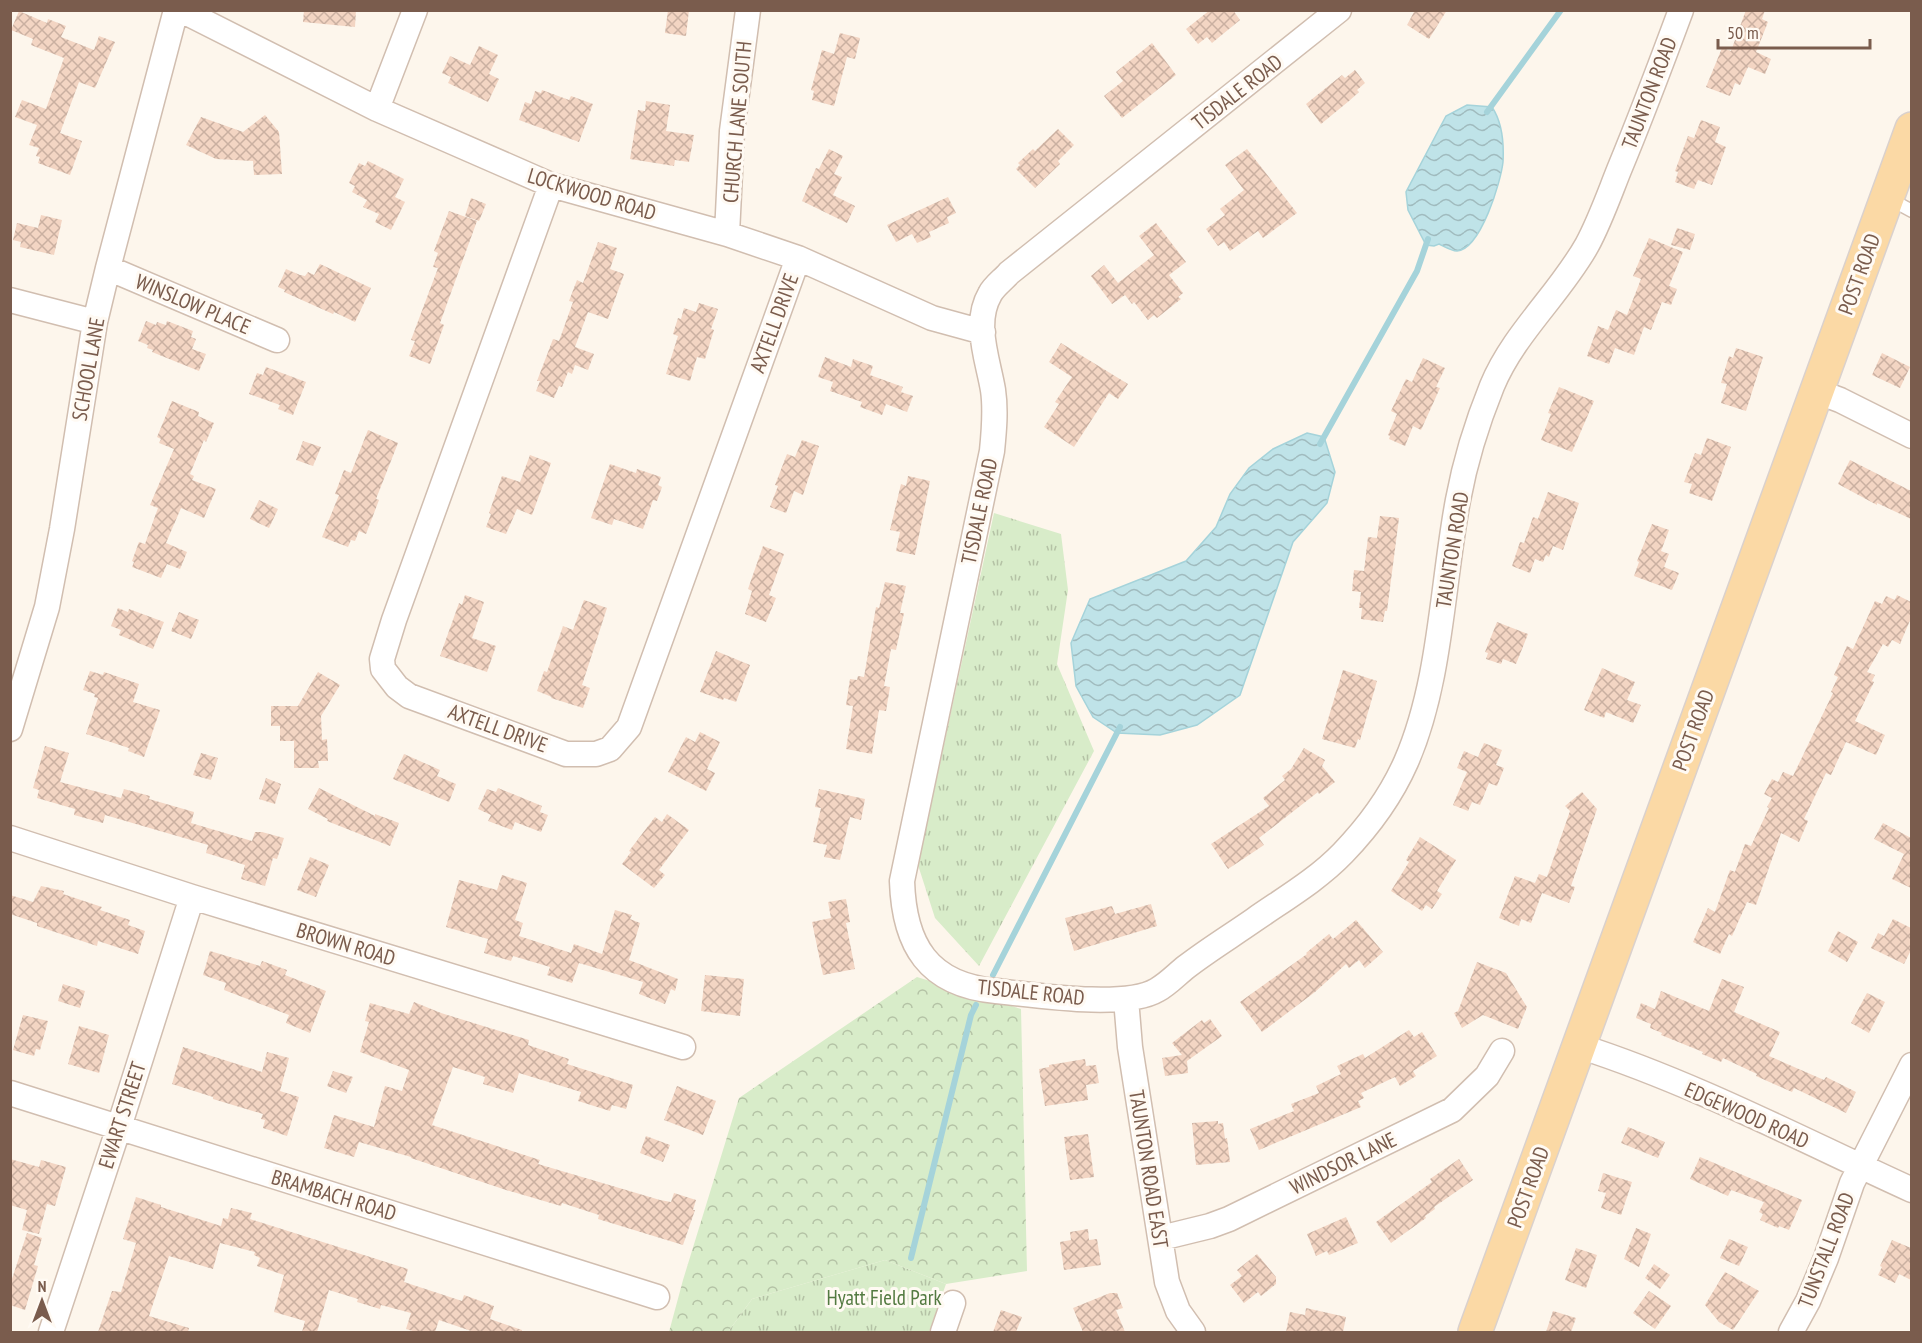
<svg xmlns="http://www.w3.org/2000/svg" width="1922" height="1343" viewBox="0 0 1922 1343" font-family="'PT Sans Narrow',sans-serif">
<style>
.grass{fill:url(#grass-tufts)}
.forest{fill:url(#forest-crowns)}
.water{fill:url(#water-waves);stroke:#a5d3da;stroke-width:1.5}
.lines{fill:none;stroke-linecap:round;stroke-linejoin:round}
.stream{stroke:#a5d3da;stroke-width:6}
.building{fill:url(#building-cross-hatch)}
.service-casing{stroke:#d1beb0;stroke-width:15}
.minor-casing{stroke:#d1beb0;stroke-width:27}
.primary-casing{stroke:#dad1cd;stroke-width:36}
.service{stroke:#fff;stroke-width:12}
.minor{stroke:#fff;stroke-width:24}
.primary{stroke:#fbd9a5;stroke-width:33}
.labels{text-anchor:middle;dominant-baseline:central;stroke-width:6;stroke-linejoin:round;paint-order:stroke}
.street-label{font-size:21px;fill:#7a5c4d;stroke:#fffaf3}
.park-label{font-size:21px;fill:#537a41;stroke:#fffaf3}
</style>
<defs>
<pattern id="grass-tufts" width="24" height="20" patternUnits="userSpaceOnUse" patternTransform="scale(1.5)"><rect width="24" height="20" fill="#d8ecc9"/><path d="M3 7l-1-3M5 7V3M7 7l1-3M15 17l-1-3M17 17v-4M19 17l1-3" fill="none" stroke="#b4c2a5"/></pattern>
<pattern id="forest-crowns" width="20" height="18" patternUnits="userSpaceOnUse" patternTransform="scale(1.5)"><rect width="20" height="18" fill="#d8ecc9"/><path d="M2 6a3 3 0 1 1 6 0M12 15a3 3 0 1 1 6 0" fill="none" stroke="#b4c2a5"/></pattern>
<pattern id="water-waves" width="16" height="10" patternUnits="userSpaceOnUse" patternTransform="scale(1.5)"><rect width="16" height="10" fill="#bfe3e8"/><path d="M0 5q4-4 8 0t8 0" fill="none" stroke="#a0bbbe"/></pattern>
<pattern id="building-cross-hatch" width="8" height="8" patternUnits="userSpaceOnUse" patternTransform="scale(1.5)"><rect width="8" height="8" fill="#f3d5c3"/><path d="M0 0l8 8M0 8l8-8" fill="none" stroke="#cab0a1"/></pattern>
</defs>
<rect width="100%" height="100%" fill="#fdf6ec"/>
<path class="grass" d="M994,513l67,21 7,56 -11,74 37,87 -115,215 -44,-48 -17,-53z
M885,1260l61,24 -17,48h-201l24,-33z"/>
<path class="forest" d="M917,977l104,32 6,262 -81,13 -61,-24 -133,39 -24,33h-59l14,-52 56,-182z"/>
<path class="water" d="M1467,105l25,2c10,15 12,37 11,55 -2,19 -22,87 -46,89 -5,0 -12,-4 -18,-7l-5,2 -8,-1 -18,-35 -2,-18 40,-76z
M1307,433l17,4 11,35 -8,31 -34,39 -53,153 -43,30 -37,10 -43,-2 -24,-16 -17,-31 -5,-43 19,-44 96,-38 30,-34 14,-33 19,-26 24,-19z"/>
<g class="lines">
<path class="stream" d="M1487,112l74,-102
M1320,444l97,-173 11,-32
M993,975l127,-248
M911,1258l60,-243 5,-10"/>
</g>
<path class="building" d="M304,10h52l-1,17 -52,-5z
M668,10h21l-3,26 -21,-3z
M1210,10h23l7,10 -28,23 -5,-6 -9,7 -12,-15z
M1415,10h32l-18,29 -22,-14z
M1746,10h19l-3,9 6,3 -12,30 15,7 -6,15 -17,-7 -8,18 -5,-2 -5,13 -24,-9 16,-39 9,3z
M19,11l28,12 1,-4 18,7 -5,11 33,13 5,-14 16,6 -20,46 -16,-6 -19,51 22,8 -12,34 -32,-12 2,-6 -4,-1 3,-8 -10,-3 8,-20 -22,-8 7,-17 24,9 18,-51 -33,-13 2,-6 -22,-9z
M840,33l20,5 -5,21 -8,-2 -13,49 -22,-6 2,-9 -3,-1 11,-40 12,4z
M1152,43l24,32 -54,43 -18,-22 19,-15 -7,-9z
M479,46l19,9 -9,19 10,5 -11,23 -40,-19 3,-6 -9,-4 8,-17 20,9z
M1355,70l10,13 -8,7 2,2 -10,9 -28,23 -15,-20 36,-29 3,3z
M542,90l27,10 2,-4 22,8 -14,38 -60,-22 6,-18 6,2 4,-13 6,2z
M646,101l24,4 -4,26 28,4 -5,27 -14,-2 -1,6 -44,-7 8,-49 7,1z
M265,115l14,17 3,42 -28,1 -1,-14 -37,-2 -30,-14 15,-28 42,15z
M1701,120l19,7 -5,15 11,5 -14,38 -14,-5 -4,9 -19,-7 3,-10 -3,-1 13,-35 6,2z
M1058,129l16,16 -16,16 2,3 -25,24 -19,-19 4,-4 -2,-2 15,-14 2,2z
M829,149l14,7 -9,18 8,3 -9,18 22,11 -8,17 -45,-22 14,-33 3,1z
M1247,149l50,64 -34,25 -5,-7 -28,20 -6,-9 -6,4 -12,-17 19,-14 -5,-6 24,-19 -19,-25z
M368,161l36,18 -9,18 10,5 -14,28 -16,-8 4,-8 -16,-7 4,-7 -15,-8 3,-6 -6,-3 10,-20 6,3z
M948,197l8,16 -9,4 2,6 -20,9 2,5 -14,6 -5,-9 -16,8 -9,-17z
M471,198l15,6 -7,17 -14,-5z
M449,211l28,10 -37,102 4,2 -14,39 -21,-8 6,-15 -4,-1 27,-72 -5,-1 5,-14 -4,-2z
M41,215l21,5 -8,35 -34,-8 1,-5 -8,-2 4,-17 21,5z
M1156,223l30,39 -17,13 14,18 -5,4 3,2 -24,19 -3,-3 -6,5 -14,-18 -2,2 -7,-9 -13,9 -21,-28 13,-11 14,18 36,-28 -15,-19z
M1677,228l18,6 -5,16 -19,-5z
M1649,238l34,14 -14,34 8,3 -6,16 -9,-3 -11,28 -7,-3 -10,28 -19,-7 -6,16 -22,-8 11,-30 10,4 8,-20 11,5 14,-36 -8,-3z
M598,242l19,6 -7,21 14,5 -16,45 -20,-7 -13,35 19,7 -6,16 -13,-5 -3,9 -4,-2 -6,15 -3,-1 -5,12 -18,-7 4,-10h-3l16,-42 6,2 14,-39 -4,-1 8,-21 6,3z
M320,264l51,24 -16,34 -21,-10 -1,2 -49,-22 1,-2 -7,-3 8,-18 14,6 5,1 3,-4 6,3z
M699,303l19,6 -7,20 3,1 -9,29 -8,-2 -7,24 -24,-7 12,-38 -5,-2 5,-16 3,1 3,-11 12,4z
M146,321l10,4 1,-3 9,3 1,-4 26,10 -2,6 5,2 -4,10 14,5 -7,17 -47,-19 1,-2 -6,-2 1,-3 -10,-4z
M1061,343l67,41 -10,15 -9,-6 -35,54 -30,-20 15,-23 -4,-2 17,-25 -23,-15z
M1736,348l27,9 -17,54 -25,-8 6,-19 -6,-1 8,-27 4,2z
M1882,353l28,14 -10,21 -28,-13z
M825,357l26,10 2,-8 20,7 -3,9 33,12 -2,5 12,4 -6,16 -21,-8 -4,11 -22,-8 2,-5 -32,-11 3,-9 -15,-5z
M1423,358l22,10 -9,19 4,1 -19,42 -8,-4 -8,20 -16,-7 1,-3 -2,-1 9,-21 -6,-3 15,-32 6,3z
M266,367l40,15 -13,33 -15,-6 2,-4 -31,-11 8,-21 6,2z
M1559,387l35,14 -22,51 -31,-12 10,-26 -3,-1z
M172,401l27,11 -1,4 16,7 -8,19 -2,-2 -14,34 4,2 -2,4 24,9 -12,29 -23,-10 -15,35 21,9 -7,17 -13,-5 -6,14 -29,-11 2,-5 -2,-1 7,-19 6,2 13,-36 -8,-3 24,-56 -15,-6 2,-4 -4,-2z
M368,430l30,13 -22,56 3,1 -13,34 -7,-3 -4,10 -4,-1 -3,7 -26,-10 17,-42 -4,-1 9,-24 7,3z
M1707,438l24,9 -19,54 -23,-8 3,-9 -8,-2 11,-29 6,2z
M802,440l17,6 -16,49 -9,-4 -8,22 -16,-6 8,-21 -3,-1 12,-31 8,3z
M303,441l18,6 -8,19 -17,-6z
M530,455l21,8 -19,52 -15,-6 -11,25 -20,-7 5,-13 -2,-1 13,-37 18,6z
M1850,460l61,31v28l-34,-16v2l-39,-21z
M610,464l26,9 1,-4 24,8 -3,8 4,2 -5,14 -4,-1 -10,29 -29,-10 -2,6 -21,-7z
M908,476l22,5 -15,74 -19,-4 4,-19 -10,-2 11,-46 5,2z
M1548,492l31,11 -16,47 -10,-4 -4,11 -3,-2 -3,7 -8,-3 -5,14 -18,-7 8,-24 4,1 9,-26 5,2z
M259,500l19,9 -9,19 -19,-9z
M1380,516l19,2 -12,93h-2l-2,11 -22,-3 1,-11h-3l2,-16 -9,-1 2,-21 10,1 4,-34 9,1z
M1652,524l17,6 -8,21 8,3 -5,13 15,6 -7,17 -38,-14 5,-14 -2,-1z
M763,546l21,8 -15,41 7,3 -10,24 -21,-8 7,-23 -4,-2z
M885,582l21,4 -6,27h4l-8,37 -5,-1 -7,37 6,1 -4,24 -7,-1 -7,44 -26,-5 7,-43 -7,-1 4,-26 7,1 1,-4 6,1 12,-70 3,1z
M465,595l19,7 -12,36 24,8 -9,26 -47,-16 19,-53 3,2z
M1897,595l14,7v16l-11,26 -8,-4 -4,7 -5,-3 -16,28 8,3 -3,6 2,1 -19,39 30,14 -9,20 -30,-13 -15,33 -5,-2 -22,46 4,2 -9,21 -18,-9 -25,72 -9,-3 -15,34 -3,-2 -9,20 -27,-12 15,-34 7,4 15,-42 5,2 10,-28 6,2 18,-38 -2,-1 5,-9 -8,-4 8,-15 6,3 5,-10 10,4 40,-83 -2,-1 7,-15 -4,-2 13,-29 6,3 22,-48 7,3 4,-8 9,4z
M584,600l23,8 -25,77 8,3 -7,20 -32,-10 1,-1 -15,-6 7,-20 3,1 16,-46 10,4z
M118,608l10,4 1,-3 35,13 -11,27 -34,-14 2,-5 -10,-4z
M179,612l20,8 -8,19 -20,-8z
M1497,622l31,12 -12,30 -13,-5 -2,5 -15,-5 2,-6 -3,-1z
M716,651l34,14 -14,37 -12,-4 -1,2 -23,-8z
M1602,668l33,14 -8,18 14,5 -8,18 -27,-11 -2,6 -20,-8z
M1343,670l34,11 -17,59 -2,-1 -3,9 -33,-9z
M90,671l13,4 1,-3 35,12 -6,18 27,8 -16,47 -16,-6 1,-3 -43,-14 12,-36 -4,-1 1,-3 -12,-4z
M318,672l22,13 -19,31 1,24 5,-1 1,22h-10l1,7h-25v-27h-14v-15h-9v-20h27z
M700,732l20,10 -13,27 8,4 -9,18 -38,-19 18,-35 9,5z
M1484,743l18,7 -6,15 8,3 -7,18 -8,-3 -9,22 -8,-3 -4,9 -15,-6 14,-33 -10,-4 7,-17 14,6z
M45,746l24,7 -9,29 61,16 3,-9 26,7 -1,3 45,13 -3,11 61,18 3,-9h7l22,6 -7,21 -4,-1 -8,28 -24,-7 4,-14 -39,-12 2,-8 -103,-30 -2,8 -29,-8 1,-6 -38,-11 2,-8 -6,-2z
M1304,748l21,12 -3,6 13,16 -16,12 -1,-2 -59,46 5,7 -36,24 -17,-25 58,-38 -6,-8 22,-18 -3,-4 9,-7z
M201,753l17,5 -7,22 -18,-5z
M404,754l36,16 -3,6 19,8 -7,18 -56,-23z
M266,778l15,6 -6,20 -16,-5z
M319,788l56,28v-2l24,9 -9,23 -63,-25 1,-2 -20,-10z
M498,788l44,18 -2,6 8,3 -7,17 -26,-10 -3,8 -24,-9 3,-6 -13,-6 9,-20 9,3z
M819,789l46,10 -4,21 -11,-3 -10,43 -16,-3 3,-12 -14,-3 8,-34 -6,-1z
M1582,792l15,17 -26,77 4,1 -6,16 -27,-10 -11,30 -10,-4 -2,7 -20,-8 16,-42 20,7 4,-9 8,3 23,-66 -5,-5z
M667,814l22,16 -30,40 6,5 -11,13 -32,-24 9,-12 -2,-1 26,-34 7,5z
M1883,823l28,15v50l-19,-9 12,-25 -30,-15z
M1420,837l36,23 -19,31 5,3 -10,15 -6,-4 -4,6 -31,-20 18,-29 -3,-2z
M310,857l19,8 -13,32 -19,-7z
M502,875l25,8 -12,37 8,3 -4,13 52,17 3,-9 28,10 13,-44 17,5 -2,4 10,4 -11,37 49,19 -3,12 -4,-2 -6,15 -26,-10 4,-12 -64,-19 -7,20 -25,-8 3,-8 -37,-11 -2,5 -27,-8 4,-14 -42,-12 13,-47 38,10z
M41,886l23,5 -1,3 39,13 -2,3 30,10 -2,5 17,6 -7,23 -40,-13 -1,5 -60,-20v-3l-27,-9v-19l23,7z
M846,899l4,23 -4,1 9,46 -32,6 -11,-53 19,-4 -3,-16z
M1151,904l6,22 -83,25 -9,-33 47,-12 3,8z
M1893,919l18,9v22l-7,14 -33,-16 7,-15 6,3z
M1356,920l27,32 -18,16 -6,-8 -10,8 -3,-4 -31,28 -53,40 -22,-30 67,-48 -1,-1 23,-19 4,5z
M1838,931l20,11 -11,20 -19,-11z
M210,951l50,15 2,-5 25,9 -2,5 41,16 -16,42 -24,-10 3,-8 -65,-25 2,-7 -23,-8z
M1477,962l29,11 21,34 -9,22 -35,-14 -21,13 -8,-15 4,-2z
M705,975l39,4 -4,37 -39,-5z
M1722,979l22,8 -10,25 46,20 -11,24 55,24 2,-3 30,15 -10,21 -52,-25 -2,4 -36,-16 1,-2 -34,-16 -2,4 -19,-8 1,-2 -42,-17 1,-2 -12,-5 1,-4 -15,-6 5,-15 14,6 6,-18 48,20z
M63,984l22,7 -5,17 -22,-7z
M1867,993l18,9 -16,31 -18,-10z
M414,1002l27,11 88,27 -1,5 41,14 -2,5 66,21 -7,24 -14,-4 -2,6 -32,-10 3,-9 -62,-19 -6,20 -30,-9 2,-7 -32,-10 -21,58 108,35 -2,4 122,36 11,2 3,-9 22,7 -3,10h2l-12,35 -85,-26 1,-4 -37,-12 -1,3 -55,-16 -95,-32v-1l-52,-15 -5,15 -30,-9 10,-33 40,12 11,-41 17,5 7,-21 -49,-18 9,-30 -4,-1 5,-18 39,11z
M23,1015l25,6 -8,29 -4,-1 -2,7 -21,-6z
M1210,1019l12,17 -35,25 1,12 -23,3 -3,-18 20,-3 -10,-12 30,-23 2,3z
M79,1026l30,9 -10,38 -31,-9z
M1409,1030l5,7 8,-5 15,24 -24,15 3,5 -16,10 -5,-9 -34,16 3,5 -6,3 3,6 -102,43 -9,-21 44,-18 -3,-7 28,-11 -3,-7 25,-12 -4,-8 26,-12 2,4z
M183,1047l79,25 5,-20 22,6 -9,33 19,6 -12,39 -24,-8 2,-8 -4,-1 2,-5 -50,-15v-2l-41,-13z
M1085,1059l1,7 10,-1 3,18 -13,2 2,15 -43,6 -6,-37 10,-2v-2z
M333,1071l20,6 -7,16 -19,-7z
M677,1086l39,15 -13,34 -39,-15z
M1218,1121v3l5,-1 2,16 2,-1 3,24 -34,3 -4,-42z
M1628,1127l37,15 -7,16 -37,-15z
M1088,1134l6,43 -24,3 -6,-43z
M646,1136l24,9 -7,17 -23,-9z
M1700,1157l102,43 -13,30 -10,-4 -1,2 -18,-8 3,-6 -4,-2 5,-10 -33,-12 -3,6 -38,-17z
M10,1159l29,8 2,-7 25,7 -11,39 -8,-2 -8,30 -17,-4 5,-20 -17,-5z
M1459,1159l14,21 -39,27 1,2 -10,7 1,2 -35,25 -15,-21 56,-40 -2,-3z
M1603,1173l29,9 -11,33 -20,-7 5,-15 -8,-2z
M136,1197l25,8v2l60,19 2,-8 5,1 3,-11 21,5 -2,6 158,50 -4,13 58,19 2,-6 30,11 -4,13 32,11v2h-48l-35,-12 -4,12h-19l-10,-3 5,-16 -30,-8 -1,4 -23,-7 1,-3 -29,-9 -12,42h-15l3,-11 -31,-9 10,-37 -27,-9 3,-8 -6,-3 1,-3 -35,-9 -7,26 -44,-13 -20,60 40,12 -1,4h-90l14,-41 9,1 15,-49 -13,-4z
M1346,1217l12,26 -29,12 -2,-4 -11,5 -9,-22z
M1636,1228l15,6 -12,33 -15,-8z
M1088,1229l1,11 8,-1 4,26 -37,5 -4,-28 11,-2 -1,-8z
M27,1233l15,5 -8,27 4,1 -13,44 -15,-5v-20z
M1729,1239l19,8 -9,19 -19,-8z
M1892,1240l19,8v32l-12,-6 -4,9 -17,-8 4,-8 -2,-1z
M1576,1248l21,7 -11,33 -21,-8z
M1257,1254l19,23v7l-15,12 -3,-4 -14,11 -14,-18 12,-9 -5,-6z
M1654,1264l16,11 -10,14 -15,-11z
M1725,1272l34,19 -26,39 -14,-8 -14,-17z
M1649,1291l22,15 -16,23 -22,-16z
M1110,1293h7l6,15 -7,2 9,22h-42l-10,-24z
M1306,1308l40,9 -3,15h-57l4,-20 15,3z
M1001,1310l21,7 -6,15h-23z
M1553,1311l23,7 -5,14h-25z"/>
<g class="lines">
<g class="service-casing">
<path id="service" d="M1888,198l24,13"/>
</g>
<g class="minor-casing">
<path id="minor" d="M181,10l196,99 174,76 176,49 71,24 134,60 51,14
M1339,10l-330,263c-6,7 -15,13 -19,21 -17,29 -2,66 3,96 3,20 1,41 -1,61l-90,430c2,64 26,104 94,110 39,4 129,18 161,-1 11,-6 20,-16 29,-23 22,-17 45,-31 68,-47 30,-21 63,-40 89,-67 25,-26 48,-57 63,-91 35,-80 36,-177 52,-262 7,-38 19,-77 34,-114 22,-53 67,-91 95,-141 13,-24 22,-50 32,-75 22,-53 42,-106 62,-160
M377,109l38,-99
M551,185l-157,435 -12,39 1,10 14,18 12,9 157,58h30l14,-5 19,-22 169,-469
M727,234l5,-103 16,-121
M108,268l169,72
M10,300l85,22
M1816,391l24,9 72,36
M10,729l37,-122 15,-78 33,-207 13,-54 68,-258
M10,838l182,59 491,150
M1126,999l4,48 37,235 11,29 15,21
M1579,1046c115,37 223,94 333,144
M10,1093l647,204
M1161,1238l49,-12 19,-7 223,-109 35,-34 15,-25
M51,1332l68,-205 73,-230
M943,1332l10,-29
M1791,1332l17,-31 18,-43 26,-75 60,-118"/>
</g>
<g class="primary-casing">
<path id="primary" d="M1475,1332l437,-1203"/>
</g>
<use href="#service" class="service"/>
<use href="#minor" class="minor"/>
<use href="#primary" class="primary"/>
</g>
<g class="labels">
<g class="street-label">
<text transform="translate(1237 92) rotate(-38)">TISDALE ROAD</text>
<text transform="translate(1649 93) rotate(-69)">TAUNTON ROAD</text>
<text transform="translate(737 122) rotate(-85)">CHURCH LANE SOUTH</text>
<text transform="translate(592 194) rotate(17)">LOCKWOOD ROAD</text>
<text transform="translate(1859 274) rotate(-70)">POST ROAD</text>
<text transform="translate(193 304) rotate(23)">WINSLOW PLACE</text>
<text transform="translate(774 323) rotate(-70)">AXTELL DRIVE</text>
<text transform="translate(88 369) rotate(-80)">SCHOOL LANE</text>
<text transform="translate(979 511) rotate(-78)">TISDALE ROAD</text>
<text transform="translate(1452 550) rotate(-81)">TAUNTON ROAD</text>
<text transform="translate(498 728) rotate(20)">AXTELL DRIVE</text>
<text transform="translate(1693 730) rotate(-70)">POST ROAD</text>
<text transform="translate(346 944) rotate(17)">BROWN ROAD</text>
<text transform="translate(1031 992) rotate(6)">TISDALE ROAD</text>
<text transform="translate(122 1115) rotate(-72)">EWART STREET</text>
<text transform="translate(1747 1115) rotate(24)">EDGEWOOD ROAD</text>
<text transform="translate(1343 1163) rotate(-26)">WINDSOR LANE</text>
<text transform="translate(1149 1169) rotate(81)">TAUNTON ROAD EAST</text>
<text transform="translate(1528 1187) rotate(-70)">POST ROAD</text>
<text transform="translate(334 1195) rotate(17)">BRAMBACH ROAD</text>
<text transform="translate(1826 1250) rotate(-69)">TUNSTALL ROAD</text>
</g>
<g class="park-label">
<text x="884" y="1297">Hyatt Field Park</text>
</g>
</g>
<rect width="1922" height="1343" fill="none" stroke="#7a5c4d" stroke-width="24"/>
<g transform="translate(42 1301)" stroke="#fffaf3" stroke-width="4.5" paint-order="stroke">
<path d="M0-4.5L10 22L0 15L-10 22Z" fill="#7a5c4d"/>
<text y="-9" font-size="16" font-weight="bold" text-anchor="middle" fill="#7a5c4d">N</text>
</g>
<path d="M1718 39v9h152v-9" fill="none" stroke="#7a5c4d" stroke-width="3"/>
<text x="1727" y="39" font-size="18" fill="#7a5c4d" stroke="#fffaf3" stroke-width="4.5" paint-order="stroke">50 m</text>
</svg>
